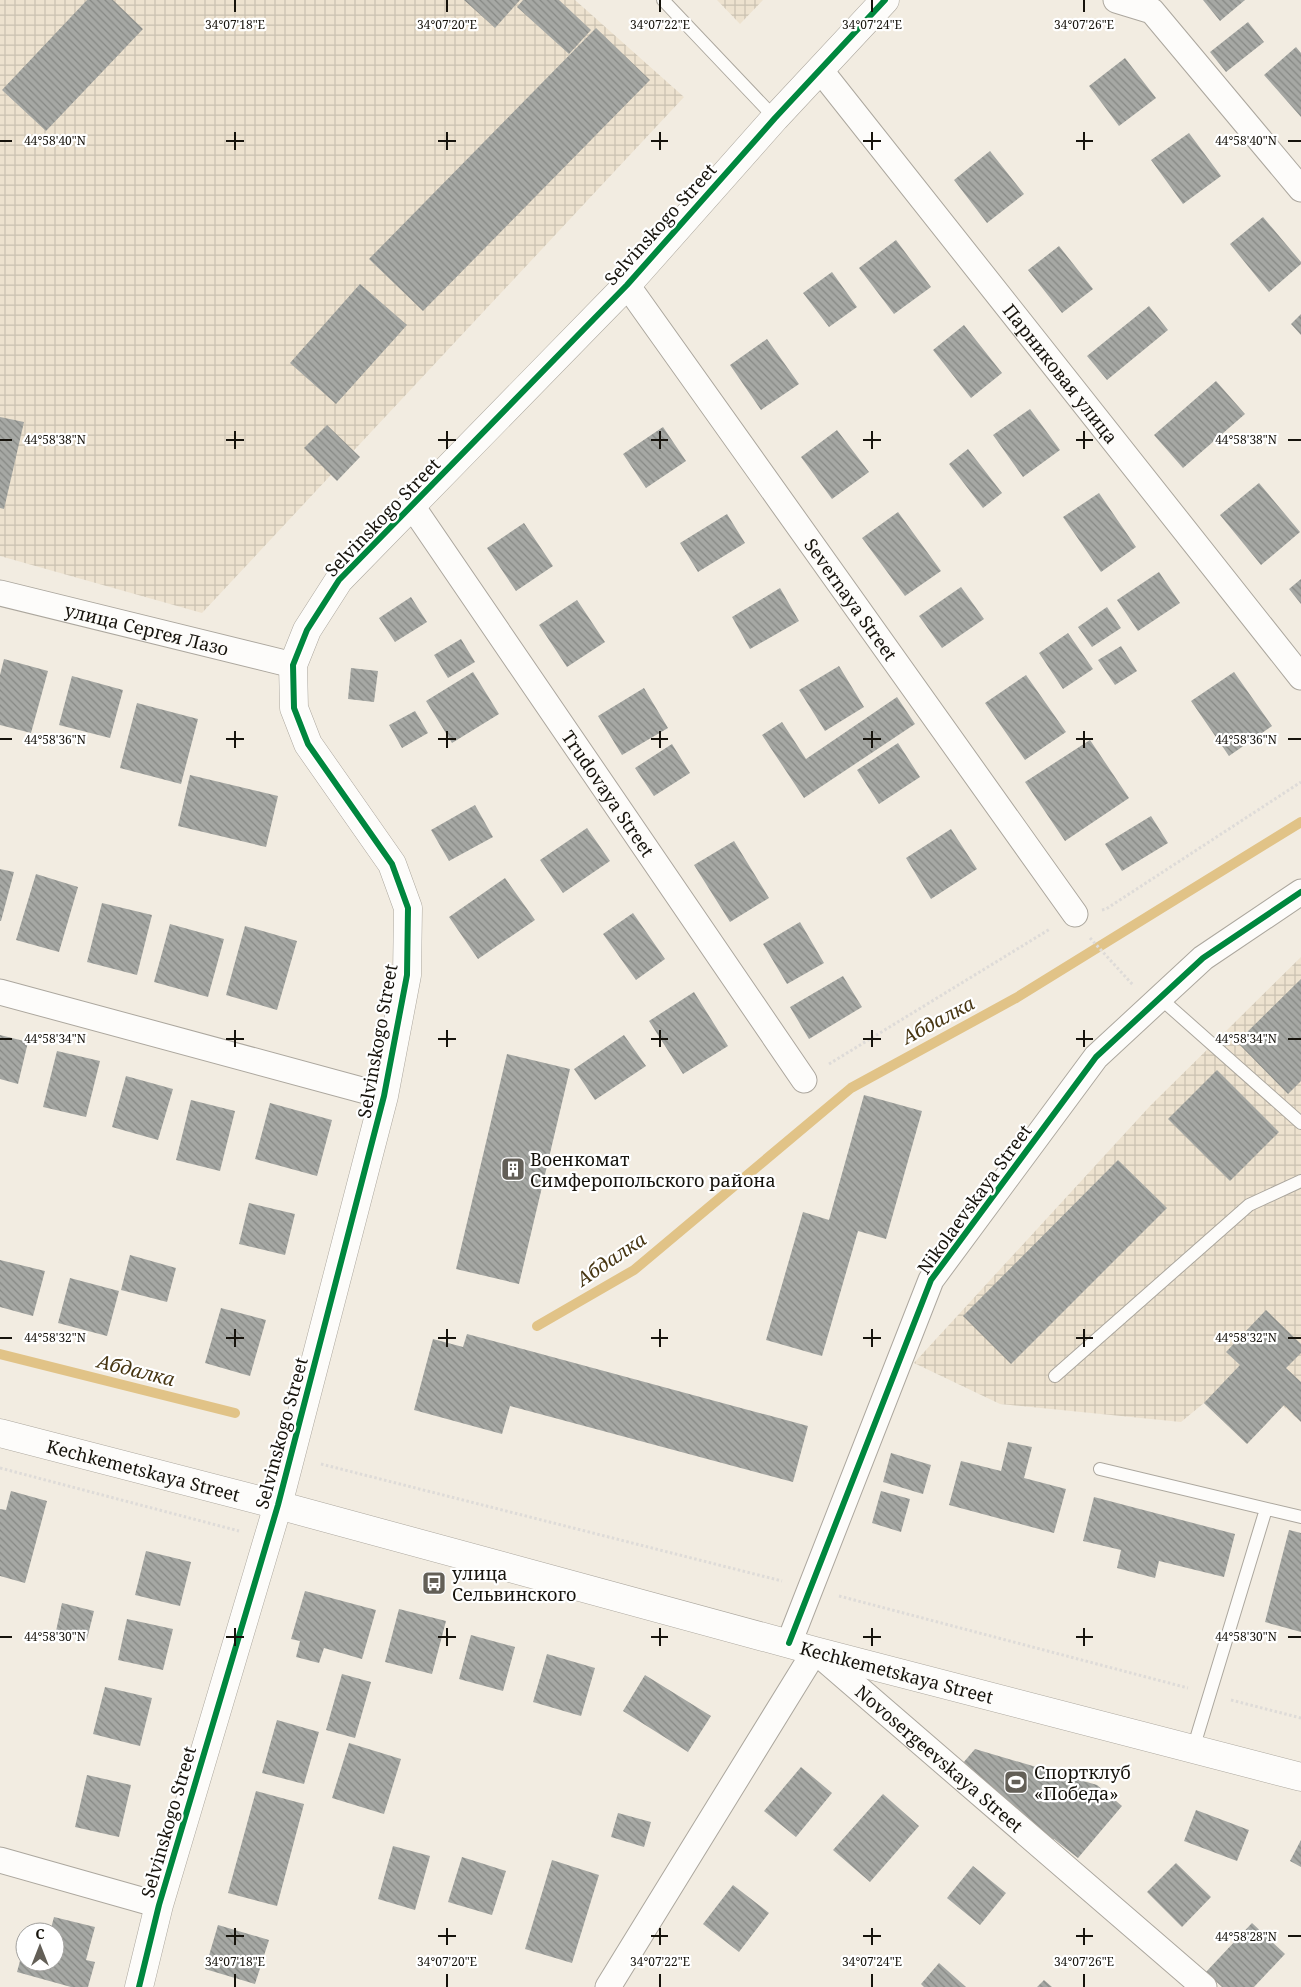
<svg xmlns="http://www.w3.org/2000/svg" width="1301" height="1987" viewBox="0 0 1301 1987" font-family="'Noto Serif',serif">
<style>
.industrial{fill:url(#industrial-grid)}
.lines{fill:none;stroke-linecap:round;stroke-linejoin:round}
.stream{stroke:#e1c387;stroke-width:10}
.building{fill:url(#building-back-hatch)}
.lane-casing{stroke:#aca79e;stroke-width:14}
.street-casing{stroke:#aca79e;stroke-width:27}
.secondary-casing{stroke:#aca79e;stroke-width:29}
.primary-casing{stroke:#aca79e;stroke-width:29}
.path{stroke:#dedbd8;stroke-width:3;stroke-dasharray:2.5 2.5;stroke-linecap:butt}
.lane{stroke:#fdfcfa;stroke-width:12}
.street{stroke:#fdfcfa;stroke-width:25}
.secondary{stroke:#fdfcfa;stroke-width:28}
.primary{stroke:#fdfcfa;stroke-width:28}
.cycleway-casing{stroke:#fff;stroke-width:9}
.cycleway{stroke:#00873e;stroke-width:6}
.ticks{fill:none;stroke:#16130c;stroke-width:2}
.labels{text-anchor:middle;dominant-baseline:central;stroke-width:4.5;stroke-linejoin:round;paint-order:stroke}
.street-label{font-size:18px;fill:#16130c;stroke:#fff}
.poi-label{font-size:18px;fill:#16130c;stroke:#fff;text-anchor:start}
.water-label{font-size:19px;font-style:italic;fill:#473613;stroke:#fff}
.ticks-label{font-size:12px;text-anchor:middle;fill:#16130c;stroke:#fff;stroke-width:4.5;stroke-linejoin:round;paint-order:stroke}
</style>
<defs>
<pattern id="industrial-grid" width="8" height="8" patternUnits="userSpaceOnUse" patternTransform="scale(1.25)"><rect width="8" height="8" fill="#ede2cf"/><path d="M0 4h8M4 0v8" fill="none" stroke="#cac1b1"/></pattern>
<pattern id="building-back-hatch" width="6" height="6" patternUnits="userSpaceOnUse" patternTransform="scale(1.25)"><rect width="6" height="6" fill="#a6a8a4"/><path d="M-1 5l2 2M0 0l6 6M5-1l2 2" fill="none" stroke="#868884"/></pattern>
</defs>
<rect width="100%" height="100%" fill="#f2ece1"/>
<path class="industrial" d="M0,0h575l109,97 -482,516 -202,-57z
M717,0h46l-23,24z
M1301,957v465l-18,-16 -36,38 -43,-41 -23,19 -181,-18 -86,-41 236,-257z"/>
<g class="lines">
<path class="stream" d="M537,1326l97,-56 217,-182 165,-90 285,-176
M0,1354l235,59"/>
</g>
<path class="building" d="M87,0h26l30,29 -97,102 -44,-41z
M464,0h56l-25,28z
M523,0h36l32,30 -22,24 -52,-47z
M1203,0h42l-25,21z
M1248,22l16,20 -38,30 -16,-20z
M596,28l54,52 -227,231 -54,-52z
M1296,47l5,6v64l-37,-42z
M1125,58l31,40 -37,28 -30,-40z
M1189,133l32,43 -38,28 -32,-44z
M990,151l34,43 -37,29 -33,-43z
M1263,217l38,45v2l-32,28 -39,-48z
M896,240l35,47 -37,27 -35,-46z
M1059,246l34,43 -31,24 -34,-43z
M832,272l25,35 -28,20 -26,-34z
M360,284l47,41 -71,79 -46,-41z
M1149,306l19,24 -61,50 -20,-24z
M1301,314v21l-10,-11z
M964,325l38,48 -31,25 -38,-48z
M767,339l32,45 -38,26 -31,-45z
M1216,381l29,33 -62,54 -29,-33z
M1030,409l30,41 -37,27 -30,-42z
M0,417l24,5 -20,87 -4,-1z
M327,425l33,32 -23,24 -33,-33z
M663,427l23,34 -40,27 -23,-34z
M837,430l32,42 -37,27 -31,-42z
M968,449l34,44 -19,15 -34,-44z
M1259,483l41,49 -39,33 -41,-50z
M1099,493l37,54 -35,25 -38,-55z
M898,512l43,59 -36,25 -43,-58z
M727,514l18,29 -47,29 -18,-29z
M524,523l29,43 -37,25 -29,-43z
M1159,572l21,31 -42,28 -21,-31z
M1301,579v25l-12,-15z
M961,587l23,32 -42,29 -23,-32z
M780,588l19,33 -49,28 -18,-32z
M411,597l16,25 -32,20 -16,-24z
M577,600l28,42 -38,25 -28,-42z
M1107,607l14,21 -29,19 -14,-20z
M1068,633l25,36 -30,20 -24,-36z
M461,639l14,23 -27,16 -14,-23z
M1121,646l16,25 -22,14 -17,-25z
M4,659l44,12 -17,62 -31,-8v-50z
M839,666l25,41 -39,24 -26,-41z
M351,668l27,3 -4,31 -26,-3z
M473,672l26,42 -47,29 -26,-42z
M1234,672l38,54 -43,30 -38,-55z
M1026,675l40,57 -41,28 -40,-57z
M72,676l51,14 -13,48 -51,-13z
M644,688l24,40 -46,27 -24,-39z
M897,697l18,27 -111,74 -42,-63 20,-13 24,37z
M137,703l61,16 -17,65 -61,-16z
M415,711l13,22 -26,15 -13,-23z
M1090,740l39,58 -64,43 -40,-59z
M898,743l22,34 -41,27 -22,-34z
M672,744l18,29 -36,23 -19,-28z
M190,775l88,21 -12,51 -88,-21z
M475,805l18,32 -44,24 -18,-31z
M1151,816l17,27 -46,28 -17,-27z
M587,828l23,33 -47,32 -23,-33z
M951,829l26,40 -46,30 -25,-41z
M734,841l35,57 -39,24 -36,-57z
M0,869l14,3 -13,49h-1z
M36,874l42,13 -19,65 -43,-12z
M505,878l30,42 -57,39 -29,-42z
M102,903l50,12 -15,60 -50,-13z
M633,913l32,46 -29,21 -33,-46z
M800,922l24,41 -37,21 -24,-40z
M170,924l54,15 -16,58 -54,-15z
M245,926l52,15 -20,69 -51,-15z
M843,976l19,31 -53,32 -19,-32z
M1301,979v102l-13,13 -51,-52z
M694,992l34,54 -45,28 -34,-53z
M0,1035l28,7 -10,42 -18,-5z
M624,1035l22,31 -51,34 -21,-31z
M57,1051l43,10 -14,56 -43,-10z
M507,1054l63,15 -51,215 -63,-15z
M1217,1070l62,62 -49,49 -62,-62z
M126,1076l47,13 -15,51 -46,-13z
M864,1095l58,16 -36,128 -28,-8 -36,125 -56,-16 37,-128 26,8z
M191,1100l44,11 -15,60 -44,-11z
M270,1103l62,17 -15,56 -62,-17z
M1118,1160l49,48 -156,156 -48,-48z
M249,1203l46,11 -10,41 -46,-11z
M130,1255l46,13 -9,34 -46,-12z
M0,1260l45,11 -12,45 -33,-9z
M70,1278l49,13 -12,45 -49,-13z
M221,1308l45,12 -16,56 -45,-13z
M1266,1310l35,34v9l-15,15 15,14v40l-17,-17 -37,39 -43,-41 36,-38 -14,-13z
M467,1334l341,92 -15,56 -283,-76 -8,28 -88,-24 19,-71 30,8z
M1008,1442l24,5 -8,31 42,11 -12,44 -105,-28 12,-44 40,10z
M891,1453l40,12 -8,29 -40,-12z
M11,1491l36,10 -22,82 -25,-7v-67l6,1z
M881,1491l29,8 -9,33 -29,-9z
M1094,1497l141,37 -11,43 -65,-16 -4,17 -38,-10 4,-18 -38,-9z
M1289,1530l12,3v99l-36,-10z
M146,1551l45,11 -11,44 -45,-11z
M305,1591l71,19 -14,49 -38,-11 -5,15 -23,-6 4,-16 -9,-2z
M62,1603l32,8 -7,28 -31,-8z
M399,1609l47,12 -14,53 -47,-12z
M127,1619l46,10 -10,41 -45,-10z
M471,1635l44,12 -12,44 -44,-12z
M547,1654l48,14 -14,48 -48,-14z
M342,1674l29,8 -16,56 -29,-8z
M645,1675l66,41 -23,36 -65,-41z
M105,1687l47,11 -12,48 -47,-12z
M277,1720l42,12 -15,52 -42,-11z
M349,1743l52,16 -17,55 -52,-16z
M975,1749l122,36 25,21 -44,52 -24,-19 -6,7 -91,-76z
M801,1767l31,26 -36,44 -32,-26z
M87,1775l44,10 -12,52 -44,-10z
M256,1791l48,13 -27,102 -49,-13z
M883,1794l36,32 -49,56 -37,-32z
M1196,1810l53,20 -12,31 -53,-20z
M618,1813l33,9 -7,25 -33,-10z
M1301,1840v27l-11,-6z
M393,1846l37,10 -15,54 -37,-11z
M462,1857l44,14 -14,44 -44,-13z
M552,1860l47,15 -27,88 -47,-14z
M1176,1863l35,34 -29,30 -35,-35z
M973,1866l33,27 -26,32 -33,-27z
M733,1885l36,28 -30,39 -36,-28z
M54,1917l41,10 -9,33 9,2 -7,25h-17l-54,-15 7,-26 1,16h30v-30h-5z
M1252,1923l33,31 -31,33h-32l-16,-15z
M218,1925l51,15 -14,44 -50,-15z
M939,1963l27,24h-42l-3,-3z
M1044,1980l8,7h-15z"/>
<g class="lines">
<g class="lane-casing">
<path id="lane" d="M663,0l112,118
M1160,998l141,125
M1055,1376l194,-171 52,-24
M1100,1469l201,48
M1193,1749l73,-240"/>
</g>
<g class="street-casing">
<g id="street">
<path d="M1116,0l36,11 149,178"/>
<path id="s1" d="M821,71l480,606"/>
<path id="s2" d="M627,285l448,629"/>
<path id="s3" d="M412,506l392,574"/>
<path id="s4" d="M0,593l293,72"/>
<path d="M0,992l384,104"/>
<path d="M789,1643l142,-363 165,-223 107,-99 98,-66"/>
<path d="M0,1860l159,45"/>
<path id="s5" d="M608,1987l207,-336 389,336"/>
</g>
</g>
<g class="secondary-casing">
<path id="secondary" d="M139,1987l20,-82 119,-400 106,-409 23,-121 1,-67 -16,-44 -84,-120 -14,-36 -1,-43 14,-35 32,-50 288,-295 148,-167 110,-118"/>
</g>
<g class="primary-casing">
<g id="primary">
<path id="s6" d="M0,1433l278,72 537,146 486,126"/>
</g>
</g>
<path class="path" d="M1102,910l4,-1 195,-127
M1090,938l43,47
M829,1064l221,-135
M321,1464l461,117
M0,1468l239,63
M839,1596l349,92
M1231,1700l70,18"/>
<use href="#lane" class="lane"/>
<use href="#street" class="street"/>
<use href="#secondary" class="secondary"/>
<use href="#primary" class="primary"/>
<g class="cycleway-casing">
<path id="cycleway" d="M789,1643l142,-363 165,-223 107,-99 98,-66
M139,1987l20,-82 119,-400 106,-409 23,-121 1,-67 -16,-44 -84,-120 -14,-36 -1,-43 14,-35 32,-50 288,-295 148,-167 110,-118"/>
</g>
<use href="#cycleway" class="cycleway"/>
</g>
<path class="ticks" d="M235,0v12M447,0v12M660,0v12M872,0v12M1084,0v12M235,132v18M447,132v18M660,132v18M872,132v18M1084,132v18M0,141h12M226,141h18M438,141h18M651,141h17M863,141h18M1076,141h17M1288,141h13M235,431v18M447,431v18M660,431v18M872,431v18M1084,431v18M0,440h12M226,440h18M438,440h18M651,440h17M863,440h18M1076,440h17M1288,440h13M235,731v17M447,731v17M660,731v17M872,731v17M1084,731v17M0,739h12M226,739h18M438,739h18M651,739h17M863,739h18M1076,739h17M1288,739h13M235,1030v17M447,1030v17M660,1030v17M872,1030v17M1084,1030v17M0,1039h12M226,1039h18M438,1039h18M651,1039h17M863,1039h18M1076,1039h17M1288,1039h13M235,1329v18M447,1329v18M660,1329v18M872,1329v18M1084,1329v18M0,1338h12M226,1338h18M438,1338h18M651,1338h17M863,1338h18M1076,1338h17M1288,1338h13M235,1628v18M447,1628v18M660,1628v18M872,1628v18M1084,1628v18M0,1637h12M226,1637h18M438,1637h18M651,1637h17M863,1637h18M1076,1637h17M1288,1637h13M235,1928v17M447,1928v17M660,1928v17M872,1928v17M1084,1928v17M226,1936h18M438,1936h18M651,1936h17M863,1936h18M1076,1936h17M1288,1936h13M235,1974v13M447,1974v13M660,1974v13M872,1974v13M1084,1974v13"/>
<defs>
<g id="building-square" transform="scale(1.25)"><rect x="-9" y="-9" width="18" height="18" rx="4" fill="#635f57" stroke="#fff"/><path d="M-4-6H4V6H1V3H-1V6H-4ZM-2.5-4.3h1.7v1.8h-1.7ZM.8-4.3h1.7v1.8H.8ZM-2.5-1h1.7V.8h-1.7ZM.8-1h1.7V.8H.8Z" fill="#fff"/></g>
<g id="bus-square" transform="scale(1.25)"><rect x="-9" y="-9" width="18" height="18" rx="4" fill="#635f57" stroke="#fff"/><path d="M-5-6H5V4H4V6H2V4H-2V6H-4V4H-5ZM-3.5-4V0h7V-4ZM-3.5 1.2v1.5H-2V1.2ZM2 1.2v1.5H3.5V1.2Z" fill="#fff"/></g>
<g id="stadium-square" transform="scale(1.25)"><rect x="-9" y="-9" width="18" height="18" rx="4" fill="#635f57" stroke="#fff"/><path d="M0-5a6.5 5 0 1 0 0 10a6.5 5 0 1 0 0-10ZM-3.5-1.8h7v3.6h-7Z" fill="#fff"/></g>
</defs>
<g fill-rule="evenodd">
<use href="#building-square" x="513" y="1169"/>
<use href="#bus-square" x="434" y="1583"/>
<use href="#stadium-square" x="1016" y="1782"/>
</g>
<g class="labels">
<g class="street-label">
<text transform="translate(660 224) rotate(-48)">Selvinskogo Street</text>
<text stroke="none"><textPath href="#s1" startOffset="386">Парниковая улица</textPath></text>
<text transform="translate(382 517) rotate(-46)">Selvinskogo Street</text>
<text stroke="none"><textPath href="#s2" startOffset="386">Severnaya Street</textPath></text>
<text stroke="none"><textPath href="#s4" startOffset="151">улица Сергея Лазо</textPath></text>
<text stroke="none"><textPath href="#s3" startOffset="348">Trudovaya Street</textPath></text>
<text transform="translate(377 1041) rotate(-80)">Selvinskogo Street</text>
<text transform="translate(974 1199) rotate(-54)">Nikolaevskaya Street</text>
<text transform="translate(281 1433) rotate(-75)">Selvinskogo Street</text>
<text stroke="none"><textPath href="#s6" startOffset="148">Kechkemetskaya Street</textPath></text>
<text stroke="none"><textPath href="#s6" startOffset="928">Kechkemetskaya Street</textPath></text>
<text stroke="none"><textPath href="#s5" startOffset="559">Novosergeevskaya Street</textPath></text>
<text transform="translate(168 1822) rotate(-74)">Selvinskogo Street</text>
</g>
<g class="poi-label">
<text x="530" y="1159">Военкомат<tspan x="530" dy="21">Симферопольского района</tspan></text>
<text x="452" y="1573">улица<tspan x="452" dy="21">Сельвинского</tspan></text>
<text x="1034" y="1772">Спортклуб<tspan x="1034" dy="21">«Победа»</tspan></text>
</g>
<g class="water-label">
<text transform="translate(938 1020) rotate(-28)">Абдалка</text>
<text transform="translate(611 1259) rotate(-34)">Абдалка</text>
<text transform="translate(136 1370) rotate(14)">Абдалка</text>
</g>
</g>
<g class="ticks-label">
<text x="235" y="29">34°07'18"E</text>
<text x="447" y="29">34°07'20"E</text>
<text x="660" y="29">34°07'22"E</text>
<text x="872" y="29">34°07'24"E</text>
<text x="1084" y="29">34°07'26"E</text>
<text x="55" y="145">44°58'40"N</text>
<text x="1246" y="145">44°58'40"N</text>
<text x="55" y="444">44°58'38"N</text>
<text x="1246" y="444">44°58'38"N</text>
<text x="55" y="744">44°58'36"N</text>
<text x="1246" y="744">44°58'36"N</text>
<text x="55" y="1043">44°58'34"N</text>
<text x="1246" y="1043">44°58'34"N</text>
<text x="55" y="1342">44°58'32"N</text>
<text x="1246" y="1342">44°58'32"N</text>
<text x="55" y="1641">44°58'30"N</text>
<text x="1246" y="1641">44°58'30"N</text>
<text x="1246" y="1941">44°58'28"N</text>
<text x="235" y="1966">34°07'18"E</text>
<text x="447" y="1966">34°07'20"E</text>
<text x="660" y="1966">34°07'22"E</text>
<text x="872" y="1966">34°07'24"E</text>
<text x="1084" y="1966">34°07'26"E</text>
</g>
<g transform="translate(40 1947)"><circle r="24" fill="#ffffff" stroke="#a2a19e"/>
<path d="M0-4L9 19L0 12L-9 19Z" fill="#635f57"/>
<text y="-8" font-size="14" font-weight="bold" text-anchor="middle" fill="#16130c">С</text>
</g>
</svg>
